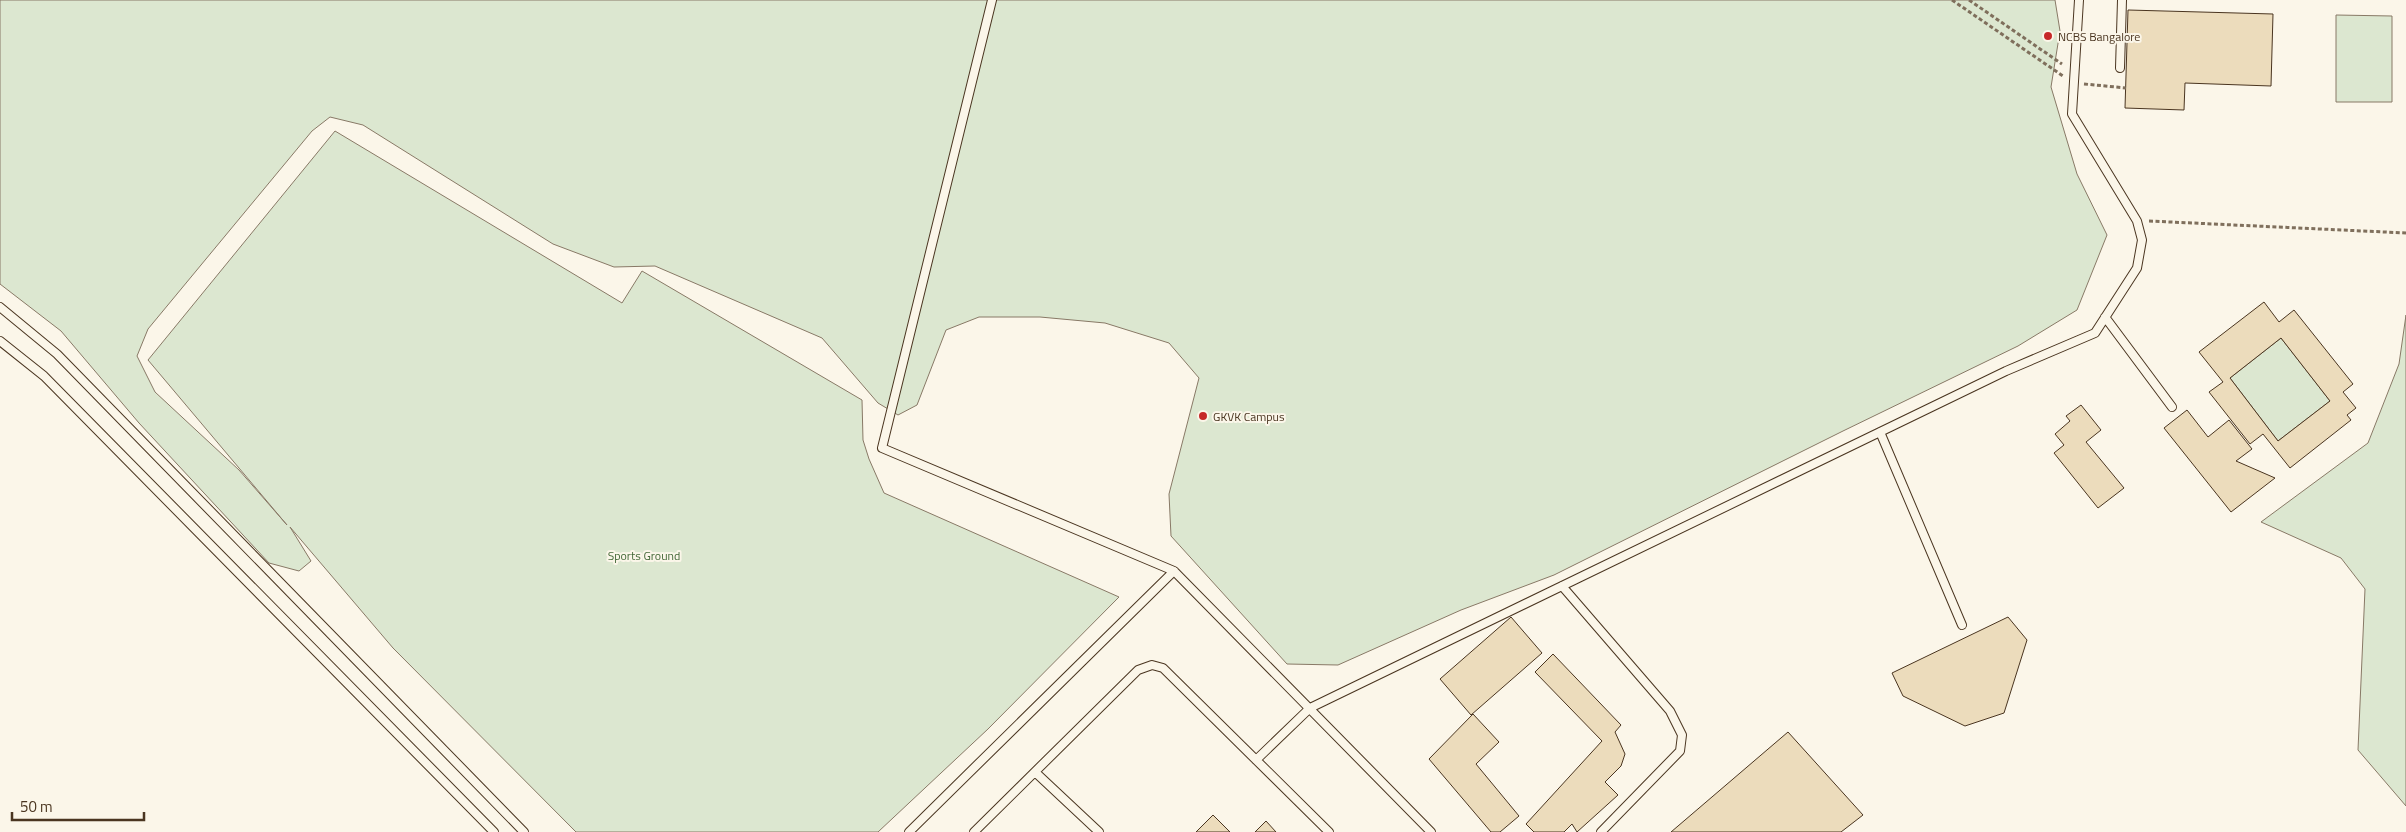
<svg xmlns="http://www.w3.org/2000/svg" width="2406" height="832" viewBox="0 0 2406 832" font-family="'Titillium Web',sans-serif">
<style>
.green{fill:#dce7d0;stroke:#887966}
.building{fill:#ecdcbc;stroke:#4a3520;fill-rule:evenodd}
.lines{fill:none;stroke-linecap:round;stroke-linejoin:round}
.service-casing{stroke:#4a3520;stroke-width:10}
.path{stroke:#7f6f5c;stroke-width:3;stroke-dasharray:4 2.5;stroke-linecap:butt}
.service{stroke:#fbf6e9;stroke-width:8}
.poi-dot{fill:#c62828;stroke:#fbf6e9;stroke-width:2}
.labels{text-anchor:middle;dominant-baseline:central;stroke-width:4;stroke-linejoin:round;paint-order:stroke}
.poi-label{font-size:12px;fill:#4a3520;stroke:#fbf6e9;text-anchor:start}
.park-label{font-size:12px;fill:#436837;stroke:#fbf6e9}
</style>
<rect width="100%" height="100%" fill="#fbf6e9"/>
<path class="green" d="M0,0h2055l5,31 -9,56 26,87 30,61 -30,75 -59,36 -175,85 -289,144 -93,35 -123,55 -51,-1 -116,-128 -2,-42 30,-116 -30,-35 -64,-20 -65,-6h-61l-33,13 -29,75 -19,10 -20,-12 -56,-65 -167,-72 -41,1 -61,-23 -190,-119 -33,-8 -18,14 -164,198 -11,27 18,36 84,78 48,55 -139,-165 187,-229 287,172 20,-32 220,129 1,40 6,19 15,34 235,104 -131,132 -110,103h-302l-183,-184 -103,-121 21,34 -12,10 -30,-8 -130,-140 -78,-92 -61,-47z
M2336,15l56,1v86h-56z
M2406,315v491l-48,-56 7,-161 -24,-31 -80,-36 107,-79 31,-79z
M2281,338l49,63 -52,40 -48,-63z"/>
<path class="building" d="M2128,10l145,4 -2,72 -86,-3 -1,27 -59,-2z
M2264,302l15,20 15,-12 59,74 -10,8 13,16 -9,7 4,5 -61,48 -27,-34 -13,10 -41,-52 14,-10 -24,-30zM2281,338l49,63 -52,40 -48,-63z
M2081,405l20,25 -15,12 38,46 -26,20 -44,-55 10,-8 -9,-11 15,-13 -4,-5z
M2187,410l21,27 21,-17 23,29 -16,12 39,17 -44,34 -67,-84z
M1511,617l31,36 -71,62 -31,-36z
M2008,617l19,23 -23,73 -39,13 -62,-30 -11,-23z
M1553,654l68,71 -6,7 10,22 -4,12 -16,16 13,13 -41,37 -5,-8 -8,8h-30l-8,-8 76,-83 -67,-69z
M1473,714l26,28 -23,22 43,52 -19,16h-9l-62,-73z
M1788,732l75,83 -22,17h-170z
M1213,815l17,17h-34z
M1266,821l10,11h-21z"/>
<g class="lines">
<g class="service-casing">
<path id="service" d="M992,0l-110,448 292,123
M2120,68l2,-68
M0,307l57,47 467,478
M2105,317l67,90
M0,341l44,35 450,456
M1880,432l82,193
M1562,586l108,125 12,24 -2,16 -79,81
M1256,760l54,-52 696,-337 89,-38 42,-65 5,-28 -5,-19 -65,-107 7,-114
M1035,772l64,60
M909,832l265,-261 257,261
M974,832l164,-162 14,-5 11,3 166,164"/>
</g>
<path class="path" d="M1952,0l111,76
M1969,0l93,64
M2084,84l42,4
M2149,221l257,12"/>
<use href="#service" class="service"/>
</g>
<g class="poi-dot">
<circle cx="2048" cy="36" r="5"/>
<circle cx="1203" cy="416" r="5"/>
</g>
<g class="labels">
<g class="poi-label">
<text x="2058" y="36">NCBS Bangalore</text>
<text x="1213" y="416">GKVK Campus</text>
</g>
<g class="park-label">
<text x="644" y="555">Sports Ground</text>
</g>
</g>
<path d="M12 812v8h132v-8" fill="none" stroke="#4a3520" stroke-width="2.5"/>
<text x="20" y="812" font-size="15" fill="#4a3520" stroke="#fbf6e9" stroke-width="4" paint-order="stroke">50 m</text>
</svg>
